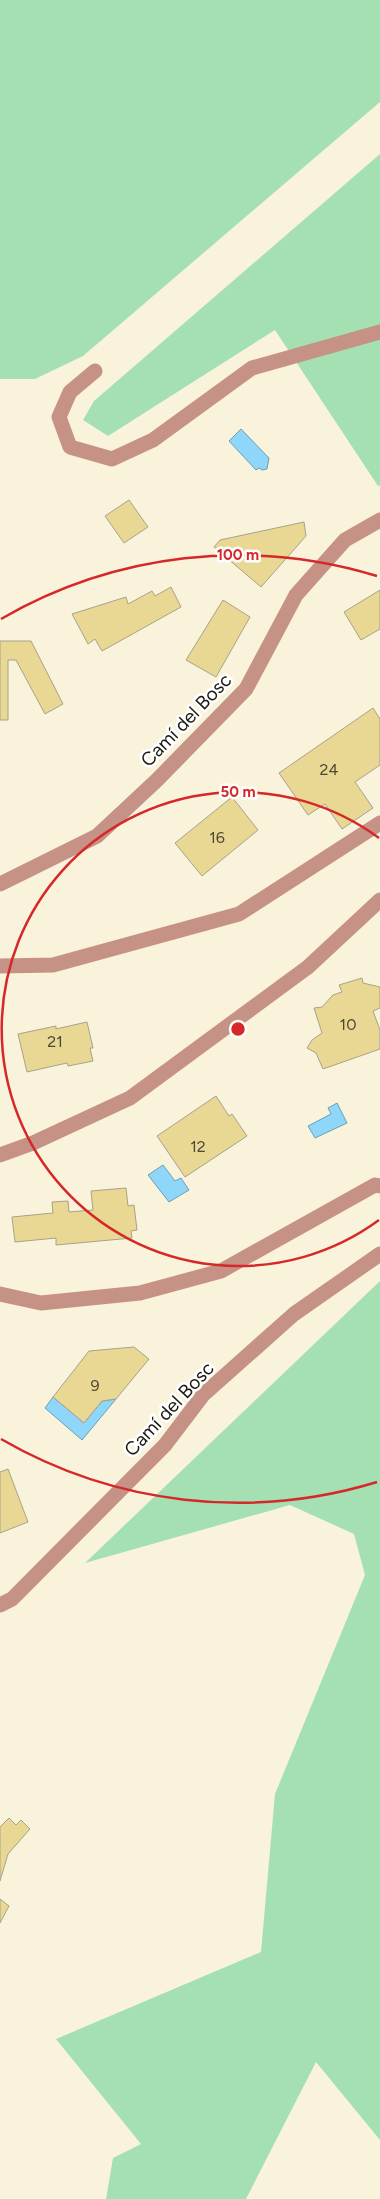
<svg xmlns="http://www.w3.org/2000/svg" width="380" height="2199" viewBox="0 0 380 2199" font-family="Figtree,sans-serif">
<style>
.green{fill:#a5e0b3}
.water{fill:#8ed7fb;stroke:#6c9eb5}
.building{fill:#e9d794;stroke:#a8a28d}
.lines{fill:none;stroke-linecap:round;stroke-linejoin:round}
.street{stroke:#c69286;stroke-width:15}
.ring{fill:none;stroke:#d62828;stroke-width:2.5}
.labels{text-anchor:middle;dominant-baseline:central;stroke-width:5;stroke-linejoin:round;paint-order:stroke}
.number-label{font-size:16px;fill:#4e4832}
.street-label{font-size:19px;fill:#1b1911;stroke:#fff}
.centre{fill:#d62828;stroke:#fff;stroke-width:2.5}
.ring-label{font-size:15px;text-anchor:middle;font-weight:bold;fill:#d62828;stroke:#fff;stroke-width:5;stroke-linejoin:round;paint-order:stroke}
</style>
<rect width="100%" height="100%" fill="#f9f3dc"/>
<path class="green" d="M0,0h380v102l-297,254 -48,23h-35z
M380,154v331l-2,1 -103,-156 -167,106 -25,-16 11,-19z
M380,1281v859l-64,-78 -70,137h-140l7,-41 28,-14 -85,-105 205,-87 14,-158 90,-219 -11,-41 -64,-29 -205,58z"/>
<path class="water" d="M241,429l28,29 -2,11 -5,1 -3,-2 -3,2 -27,-29z
M337,1103l10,20 -32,15 -7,-12 23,-12 -3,-6z
M163,1165l12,16 6,-3 8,12 -20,12 -21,-27z
M53,1397l31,26 18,-22 14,-2 -34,41 -37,-32z"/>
<path class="building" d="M129,500l19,27 -24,16 -19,-27z
M304,522l2,14 -45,51 -47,-40 6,-7z
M171,587l10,20 -79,44 -7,-12 -7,5 -16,-30 54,-17 2,7 24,-13 3,5z
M380,590v39l-19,11 -17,-28z
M223,600l27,17 -34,60 -30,-17z
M0,641h31l32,63 -18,10 -29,-54h-8v60h-8z
M373,708l7,11v46l-25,17 18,26 -31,21 -17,-25 -17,11 -29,-42z
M232,797l26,33 -56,46 -27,-33z
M362,978l1,5 17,4v21l-7,3 7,19v19l-57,20 -7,-16 -9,-5 5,-8 10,-7 -8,-25 8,-1 11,-12 9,-3 -3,-7z
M87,1022l6,26h-3l3,13 -25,5 -1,-3 -40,9 -9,-38 38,-8v3z
M216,1096l13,20 3,-2 15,22 -62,41 -28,-41z
M126,1188l2,18 6,-1 3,25 -6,1 1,7 -76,7v-7l-41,4 -3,-25 41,-4 -1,-11 16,-1 1,11 24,-2 -2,-19z
M134,1347l15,12 -33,40 -14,2 -18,22 -31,-26 36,-46z
M8,1469l20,53 -28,11v-61z
M9,1818l7,7 5,-5 9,9 -22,25 -8,27v-54z
M0,1899l9,7 -9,17z"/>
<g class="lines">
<path class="street" d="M95,371l-25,21 -11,25 11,30 42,12 41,-19 99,-72 128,-36
M0,884l97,-48 60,-56 89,-91 50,-94 49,-55 35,-20
M0,966l53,-1 186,-51 141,-91
M0,1155l33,-12 97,-45 178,-131 72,-67
M0,1294l41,9 99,-10 81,-22 154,-86 5,1
M0,1605l12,-6 153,-154 38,-50 91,-81 86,-60"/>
</g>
<g class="ring">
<path d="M379 1220A237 237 0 1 1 379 838"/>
<path d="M377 1482A474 474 0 0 1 1 1439M1 619A474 474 0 0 1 377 576"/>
</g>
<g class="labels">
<g class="number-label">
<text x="329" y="769">24</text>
<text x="217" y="837">16</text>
<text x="348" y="1024">10</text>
<text x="55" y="1041">21</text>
<text x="198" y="1146">12</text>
<text x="95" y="1385">9</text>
</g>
<g class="street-label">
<text transform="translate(186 720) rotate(-46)">Camí del Bosc</text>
<text transform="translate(169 1409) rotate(-47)">Camí del Bosc</text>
</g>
</g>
<circle cx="238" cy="1029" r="8" class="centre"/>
<g class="ring-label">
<text x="238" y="560">100 m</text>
<text x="238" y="797">50 m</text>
</g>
</svg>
